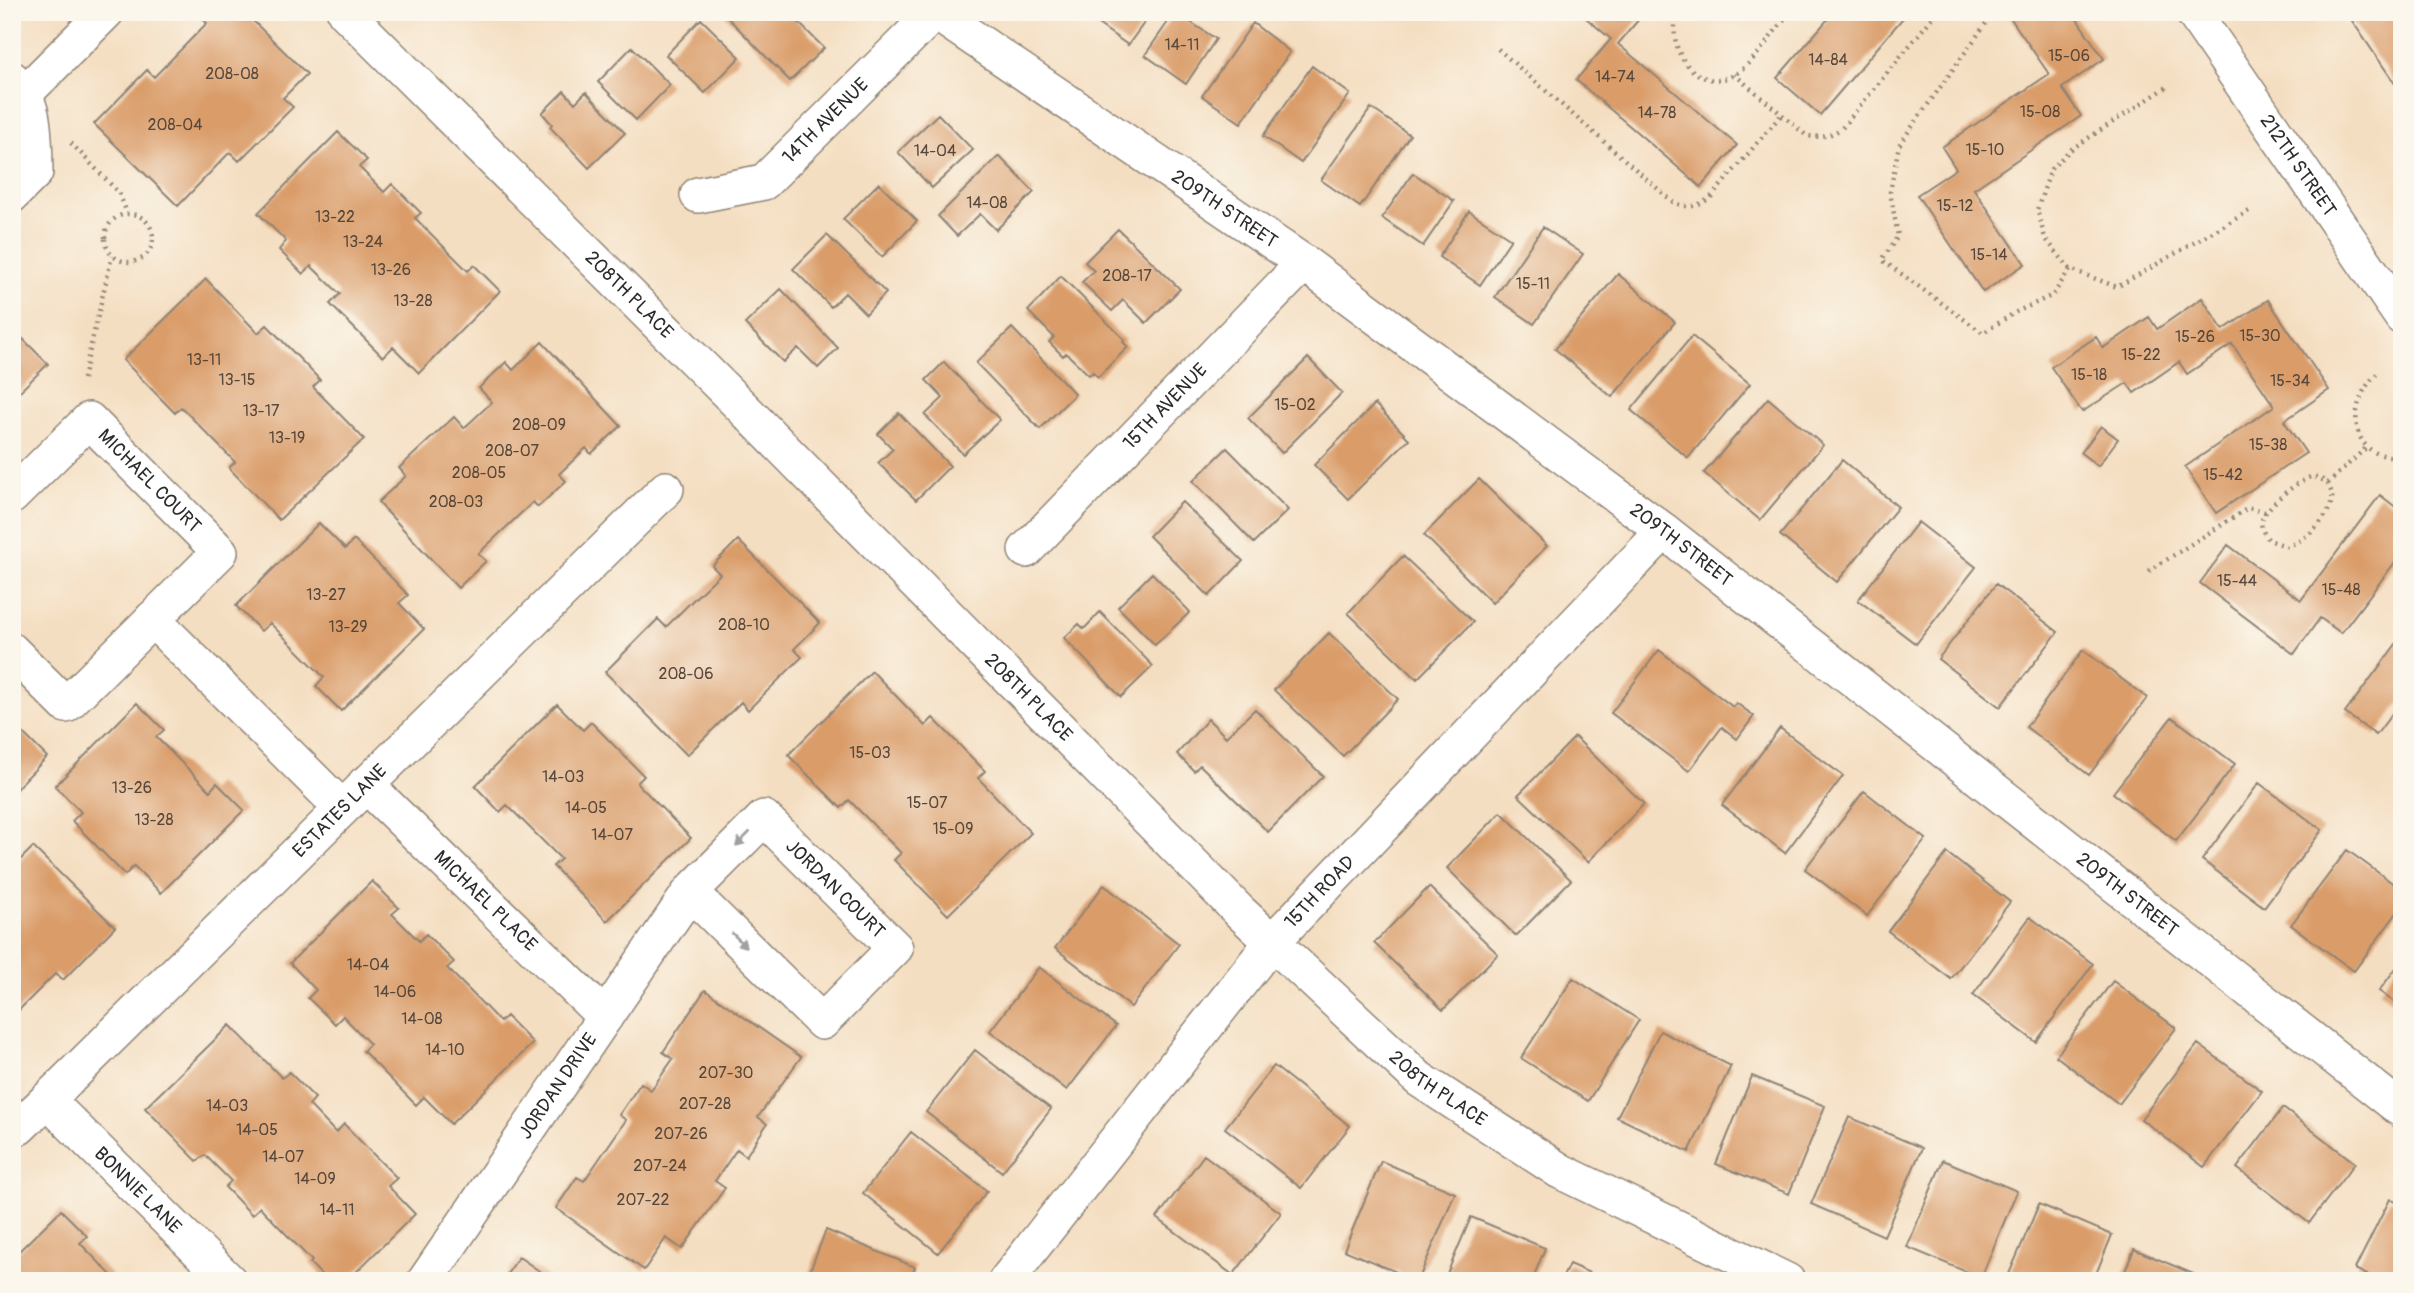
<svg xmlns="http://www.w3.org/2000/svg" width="2414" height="1293" viewBox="0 0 2414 1293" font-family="Pangolin,sans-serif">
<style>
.building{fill:#da9d6a}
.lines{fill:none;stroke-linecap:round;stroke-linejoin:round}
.street-casing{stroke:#908476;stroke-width:38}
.path{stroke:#908476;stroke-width:4.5;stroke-dasharray:2 5;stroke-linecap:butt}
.street{stroke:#fff;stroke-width:35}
.oneway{fill:#a0a0a0}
.labels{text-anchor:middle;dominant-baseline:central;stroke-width:5;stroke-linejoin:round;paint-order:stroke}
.number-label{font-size:16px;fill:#57483b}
.street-label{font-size:19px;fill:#2b2b2b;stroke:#fbf7ec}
</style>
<rect width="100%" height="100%" fill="#fbf7ec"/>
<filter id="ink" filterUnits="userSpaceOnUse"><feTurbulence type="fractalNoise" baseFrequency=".0143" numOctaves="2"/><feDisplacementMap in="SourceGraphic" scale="14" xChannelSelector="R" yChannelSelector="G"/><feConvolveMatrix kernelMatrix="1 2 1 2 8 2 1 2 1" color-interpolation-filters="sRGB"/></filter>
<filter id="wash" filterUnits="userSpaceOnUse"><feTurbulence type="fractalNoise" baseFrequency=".00686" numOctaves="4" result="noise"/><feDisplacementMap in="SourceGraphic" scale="28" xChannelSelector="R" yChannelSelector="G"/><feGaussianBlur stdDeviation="1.57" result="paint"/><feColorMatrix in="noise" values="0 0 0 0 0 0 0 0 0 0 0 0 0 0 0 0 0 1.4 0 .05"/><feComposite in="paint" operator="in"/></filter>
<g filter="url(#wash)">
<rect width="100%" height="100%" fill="#f4dec1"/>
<g id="blocks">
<path class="building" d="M205,12h39l63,62 -24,24 10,9 -54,54 -9,-9 -52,54 -84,-82 53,-54 7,7 53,-54 -6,-6z
M722,12h66l36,36 -34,33z
M1091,12h61l-24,33 -40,-28z
M1175,12l41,27 -30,45 -41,-29z
M1579,12h66l-27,32 119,101 -36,42 -125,-107 35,-41z
M1834,12h74l-88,103 -43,-37z
M2014,12h58l32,47 -42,29 19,28 -107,73 51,75 -42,28 -66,-97 39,-26 -14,-22 107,-73 -40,-58z
M2346,12h56v82z
M701,19l39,38 -35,36 -39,-38z
M1253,23l37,29 -49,71 -39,-27z
M632,47l38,38 -34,35 -38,-38z
M1312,66l38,28 -49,69 -38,-27z
M564,91l11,12 11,-11 39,41 -36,35 -39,-41 2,-3 -10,-11z
M1371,108l39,27 -50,72 -39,-27z
M938,114l35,36 -41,38 -34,-36z
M338,132l29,28 -8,7 25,25 8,-8 29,29 -6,5 53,53 6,-6 26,26 -81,82 -26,-26 -10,10 -53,-53 10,-10 -29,-28 -8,8 -24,-24 7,-9 -28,-28z
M999,156l35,36 -38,38 -16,-16 -23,22 -19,-20z
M1413,173l41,28 -31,45 -41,-28z
M879,183l38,38 -35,36 -39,-38z
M1469,211l42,28 -31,46 -41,-28z
M1543,227l40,27 -49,70 -39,-27z
M1118,229l62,60 -34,34 -23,-23 -11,11 -30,-29 12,-11 -9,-9z
M827,235l59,58 -20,21 -21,-21 -14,14 -38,-38z
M1618,274l57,48 -63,75 -57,-48z
M1061,276l64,64 -2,2 5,5 -30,30 -5,-5 -4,3 -23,-22 -3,3 -14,-14 5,-5 -26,-26z
M206,279l52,54 9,-8 53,55 -7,7 51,52 -85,81 -50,-52 6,-6 -54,-55 -6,6 -52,-53z
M781,289l57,59 -20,20 -20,-20 -15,14 -38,-38z
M2202,298l21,32 45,-30 61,90 -45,31 22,32 -90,60 -31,-46 89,-61 -42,-62 -45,30 -8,-12 -45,31 -7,-10 -45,29 -31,-45 45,-30 7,11 46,-31 8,12z
M12,328l36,36 -36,35z
M1012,328l63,66 -35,35 -64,-66z
M1692,336l58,48 -62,74 -57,-48z
M542,342l79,84 -30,28 -5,-6 -27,26 7,7 -28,26 -5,-5 -55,52 8,7 -28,27 -80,-86 28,-26 -7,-8 55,-51 10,11 28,-26 -13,-14 27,-26 7,8z
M1308,358l34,35 -60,60 -34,-35z
M944,362l56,58 -37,34 -38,-39 18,-17 -17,-18z
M1768,398l55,47 -63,75 -56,-47z
M1375,404l34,35 -61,60 -34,-34z
M899,413l51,53 -34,34 -38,-37 15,-14 -15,-15z
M2101,426l17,13 -20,27 -17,-13z
M1227,448l61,62 -34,33 -61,-62z
M1842,460l56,47 -61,75 -57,-47z
M1479,479l68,67 -55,57 -68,-68z
M2380,495l22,17v41l-61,80 -21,-15 -26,36 -94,-71 28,-38 73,55z
M1182,502l61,59 -34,35 -60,-60z
M1918,522l58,45 -60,77 -58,-44z
M319,523l26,26 9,-9 27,27 27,28 -9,8 25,26 -83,82 -25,-25 8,-9 -54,-54 -9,8 -25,-25z
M738,540l82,83 -26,26 8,8 -54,53 -7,-8 -54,53 -82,-83 53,-53 8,8 27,-27 27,-26 -8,-8z
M1403,556l70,66 -56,57 -69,-66z
M1152,573l38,39 -35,33 -37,-38z
M1996,584l62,48 -58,75 -62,-48z
M1100,612l53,54 -32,31 -57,-59 15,-14 5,5z
M1329,633l69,66 -55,57 -69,-66z
M2402,636v64l-26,35 -31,-22z
M1659,650l74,57 3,-4 18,13 -17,23 -15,-12 -33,44 -78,-58z
M2083,650l64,48 -58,77 -63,-48z
M872,671l53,55 8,-8 52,53 -7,7 53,55 -83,82 -54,-55 7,-7 -52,-53 -8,8 -53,-53z
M137,703l27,27 -8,7 54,54 7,-8 27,27 -83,83 -27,-27 -9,9 -53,-54 9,-9 -26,-26z
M557,704l26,26 8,-8 53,54 -7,7 54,55 -84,83 -54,-55 8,-7 -54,-54 -7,7 -25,-26z
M1255,709l68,67 -55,56 -68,-67 -6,6 -17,-17 31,-35 18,18z
M2172,717l63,47 -59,77 -63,-48z
M12,722l35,35 -35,36z
M1780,728l63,48 -58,77 -63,-48z
M1575,737l69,67 -56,58 -70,-67z
M2259,783l63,47 -58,77 -62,-47z
M1864,791l62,48 -59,77 -62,-47z
M1501,812l70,68 -55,56 -69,-68z
M33,847l82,80 -52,53 -7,-7 -44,44v-149z
M2347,850l55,40v16l-48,65 -63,-46z
M1947,853l63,49 -59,77 -63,-48z
M372,881l27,27 -7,6 27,27 7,-7 28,28 -7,6 26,26 27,28 6,-6 27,27 -82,81 -27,-27 -8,8 -53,-54 7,-7 -27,-28 -8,8 -27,-26 8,-8 -26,-27z
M1104,885l75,59 -48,63 -76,-59z
M1429,887l69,67 -55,56 -69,-67z
M2030,917l63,47 -57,78 -63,-47z
M2402,960v48l-23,-17z
M1039,967l77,59 -49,64 -77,-59z
M1573,978l66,42 -51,81 -67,-43z
M2113,981l63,47 -57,76 -63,-48z
M705,990l96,67 -43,60 9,7 -21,32 -9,-7 -22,32 10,7 -43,61 -16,-11 -22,32 -88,-62 21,-31 7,4 42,-61 -7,-5 22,-32 10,7 22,-31 -10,-7z
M230,1025l52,53 7,-6 26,26 -6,7 27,28 8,-9 26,27 27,27 -9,8 27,28 -68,67h-20l-17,-18 2,-2 -52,-54 -8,8 -27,-28 6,-6 -26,-26 -8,6 -52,-53z
M1660,1031l71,35 -42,86 -72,-35z
M2198,1044l64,47 -58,76 -63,-48z
M975,1050l76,59 -49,63 -76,-60z
M1274,1066l76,60 -49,62 -76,-60z
M1752,1076l73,30 -36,88 -73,-30z
M2283,1108l72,55 -46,60 -72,-55z
M1849,1117l73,31 -38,88 -73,-32z
M911,1132l76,59 -49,62 -75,-60z
M1204,1155l77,58 -48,62 -76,-57z
M1943,1160l74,31 -36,87 -74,-31z
M1381,1161l74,32 -37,88 -74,-31z
M2390,1199l12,6v76h-23l-24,-12z
M2039,1204l73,31 -19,46h-87z
M61,1210l26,26 -7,7 37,38h-105v-23z
M1471,1217l74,31 -13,33h-88z
M826,1230l89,37 -5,14h-104z
M2134,1249l76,32h-89z
M519,1257l35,24h-52z
M1569,1264l39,17h-47z"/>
</g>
</g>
<g filter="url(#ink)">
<use href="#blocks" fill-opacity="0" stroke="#908476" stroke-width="2"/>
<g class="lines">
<g class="street-casing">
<g id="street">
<path id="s1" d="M345,12l405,403 490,497 179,167 141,92 227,110"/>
<path id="s2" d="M935,12l369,251 360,268 738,579"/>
<path id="s3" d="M2193,12l209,305"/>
<path d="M12,79c25,24 22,60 23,93l-23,23"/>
<path d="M26,92l80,-80"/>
<path id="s4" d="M698,195l66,-13 171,-170"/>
<path id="s5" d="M12,496l77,-76 131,132 -154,153 -54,-54"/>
<path id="s6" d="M1026,550l278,-287"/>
<path d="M152,619l189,188"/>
<path id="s7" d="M365,784l240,233"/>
<path id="s8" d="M47,1100l182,181"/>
<path id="s9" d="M12,1130l7,-3 28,-27 619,-611"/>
<path id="s10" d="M425,1281l265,-389 74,-74 131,130 -73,74 -132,-130"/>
<path id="s11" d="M1006,1281l266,-339 392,-411"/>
</g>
</g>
<path class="path" d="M1679,12c-18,39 24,88 61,59 19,-15 34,-40 50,-59
M1994,12l-95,133 -9,47 8,44 -16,24 101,73 31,-20 39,-18 17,-26 47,18 134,-77
M1498,49l175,153c16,7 26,5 39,-6l70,-82
M1734,74l73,62c15,2 23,0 35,-8l95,-116
M71,143l48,50 8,20
M105 238a24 24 0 1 1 48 0a24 24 0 1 1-48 0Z
M2070,269l-25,-31 -8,-28 14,-41 19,-19 97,-63
M2377,374c-32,29 -29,88 25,82
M83,379l29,-123
M2328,483c2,6 5,11 4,16 -3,20 -28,44 -46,47l-17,-6c-5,-6 -9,-12 -7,-20 2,-12 38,-42 50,-43 6,0 11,3 16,6l40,-37
M2149,571l99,-63 17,4"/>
<use href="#street" class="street"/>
</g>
<defs><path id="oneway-solid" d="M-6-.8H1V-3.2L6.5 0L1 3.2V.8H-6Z" transform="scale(1.75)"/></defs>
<g class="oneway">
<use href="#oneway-solid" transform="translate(743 839) rotate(135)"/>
<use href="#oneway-solid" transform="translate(739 940) rotate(45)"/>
</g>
</g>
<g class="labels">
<g class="number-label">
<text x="1182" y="45">14-11</text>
<text x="2069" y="56">15-06</text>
<text x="1828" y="60">14-84</text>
<text x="232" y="74">208-08</text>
<text x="1615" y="77">14-74</text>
<text x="2040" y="112">15-08</text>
<text x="1657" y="113">14-78</text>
<text x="175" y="125">208-04</text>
<text x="1985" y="150">15-10</text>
<text x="935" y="151">14-04</text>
<text x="987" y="203">14-08</text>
<text x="1955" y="206">15-12</text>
<text x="335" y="217">13-22</text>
<text x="363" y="242">13-24</text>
<text x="1989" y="255">15-14</text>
<text x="391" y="270">13-26</text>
<text x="1127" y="276">208-17</text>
<text x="1533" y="284">15-11</text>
<text x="413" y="301">13-28</text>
<text x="2260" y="336">15-30</text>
<text x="2195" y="337">15-26</text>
<text x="2141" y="355">15-22</text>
<text x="204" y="360">13-11</text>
<text x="2089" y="375">15-18</text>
<text x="237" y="380">13-15</text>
<text x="2290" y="381">15-34</text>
<text x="1295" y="405">15-02</text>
<text x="261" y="411">13-17</text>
<text x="539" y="425">208-09</text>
<text x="287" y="438">13-19</text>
<text x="2268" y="445">15-38</text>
<text x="512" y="451">208-07</text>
<text x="479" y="473">208-05</text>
<text x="2223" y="475">15-42</text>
<text x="456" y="502">208-03</text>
<text x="2237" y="581">15-44</text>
<text x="2341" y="590">15-48</text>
<text x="326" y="595">13-27</text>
<text x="744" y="625">208-10</text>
<text x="348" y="627">13-29</text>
<text x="686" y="674">208-06</text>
<text x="870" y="753">15-03</text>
<text x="563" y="777">14-03</text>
<text x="132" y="788">13-26</text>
<text x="927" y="803">15-07</text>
<text x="586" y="808">14-05</text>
<text x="154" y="820">13-28</text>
<text x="953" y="829">15-09</text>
<text x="612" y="835">14-07</text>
<text x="368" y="965">14-04</text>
<text x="395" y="992">14-06</text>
<text x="422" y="1019">14-08</text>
<text x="445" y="1050">14-10</text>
<text x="726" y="1073">207-30</text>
<text x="705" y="1104">207-28</text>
<text x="227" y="1106">14-03</text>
<text x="257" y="1130">14-05</text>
<text x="681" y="1134">207-26</text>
<text x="283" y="1157">14-07</text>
<text x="660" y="1166">207-24</text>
<text x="315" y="1179">14-09</text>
<text x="643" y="1200">207-22</text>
<text x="337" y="1210">14-11</text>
</g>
<g class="street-label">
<text stroke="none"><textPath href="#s4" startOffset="154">14TH AVENUE</textPath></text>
<text stroke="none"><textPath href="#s3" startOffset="186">212TH STREET</textPath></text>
<text stroke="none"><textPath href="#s2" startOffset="350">209TH STREET</textPath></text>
<text stroke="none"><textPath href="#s1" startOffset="401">208TH PLACE</textPath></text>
<text stroke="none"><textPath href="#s6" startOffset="200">15TH AVENUE</textPath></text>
<text stroke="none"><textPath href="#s5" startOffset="194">MICHAEL COURT</textPath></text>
<text stroke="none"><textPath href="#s2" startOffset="917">209TH STREET</textPath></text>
<text stroke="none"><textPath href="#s1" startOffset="968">208TH PLACE</textPath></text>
<text stroke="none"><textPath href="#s9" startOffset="458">ESTATES LANE</textPath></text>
<text stroke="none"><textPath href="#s10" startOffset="676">JORDAN COURT</textPath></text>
<text stroke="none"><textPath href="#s11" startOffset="500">15TH ROAD</textPath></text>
<text stroke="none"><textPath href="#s2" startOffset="1484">209TH STREET</textPath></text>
<text stroke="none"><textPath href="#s7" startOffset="168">MICHAEL PLACE</textPath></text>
<text stroke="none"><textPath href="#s10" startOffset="236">JORDAN DRIVE</textPath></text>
<text stroke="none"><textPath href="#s1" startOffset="1535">208TH PLACE</textPath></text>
<text stroke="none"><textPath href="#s8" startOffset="128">BONNIE LANE</textPath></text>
</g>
</g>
<rect width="2414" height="1293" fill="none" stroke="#fbf7ec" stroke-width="42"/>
</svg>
